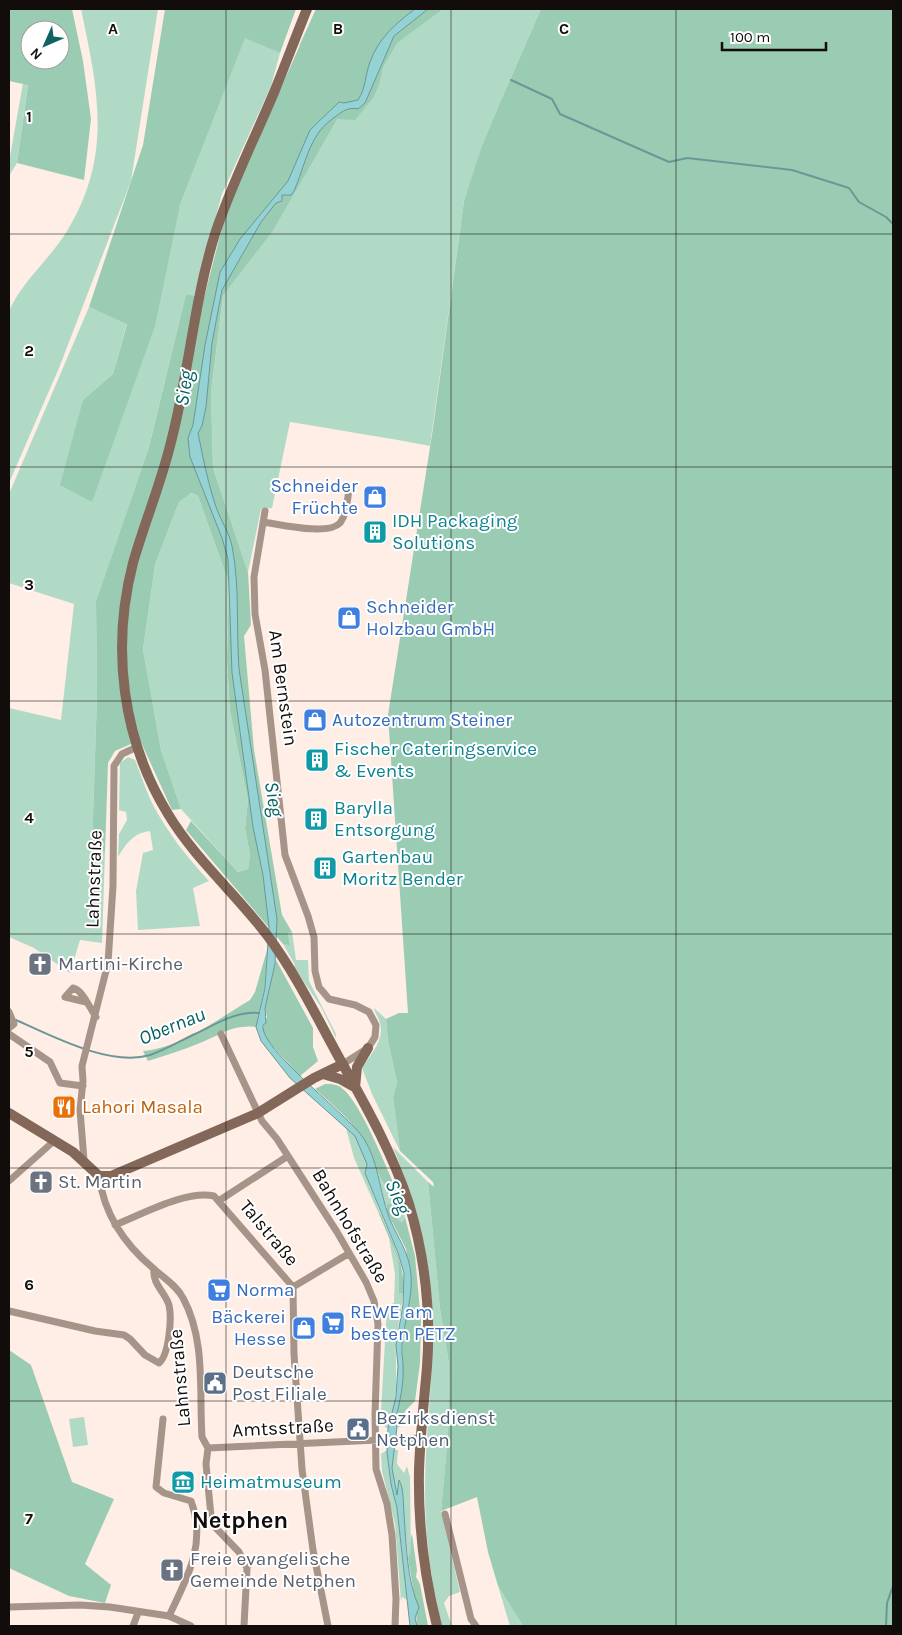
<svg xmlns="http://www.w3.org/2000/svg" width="902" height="1635" viewBox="0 0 902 1635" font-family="Karla,sans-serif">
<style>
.green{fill:#b1dac6}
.forest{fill:#99ccb3;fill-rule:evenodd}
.water{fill:#94d2d3;stroke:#6d9797}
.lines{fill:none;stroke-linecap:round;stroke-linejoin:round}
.stream{stroke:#6d9797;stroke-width:2}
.street{stroke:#a79489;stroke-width:7}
.secondary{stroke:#836758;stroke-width:10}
.grid{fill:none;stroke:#120d0a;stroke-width:1;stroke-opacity:0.55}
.labels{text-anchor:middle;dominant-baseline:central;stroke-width:4;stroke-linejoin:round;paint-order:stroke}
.shop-label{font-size:19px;fill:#366cbe;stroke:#fff;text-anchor:start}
.culture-label{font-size:19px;fill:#0d838f;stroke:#fff;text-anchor:start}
.street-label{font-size:19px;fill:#120d0a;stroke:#fff}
.worship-label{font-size:19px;fill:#5b616d;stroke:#fff;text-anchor:start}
.food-label{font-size:19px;fill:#c56008;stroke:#fff;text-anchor:start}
.service-label{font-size:19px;fill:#4e5e75;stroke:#fff;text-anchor:start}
.water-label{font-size:20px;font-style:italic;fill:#056162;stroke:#fff}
.district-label{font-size:24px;font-weight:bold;fill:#120d0a;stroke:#fff}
.grid-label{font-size:16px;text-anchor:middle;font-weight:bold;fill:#120d0a;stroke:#fff;stroke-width:4;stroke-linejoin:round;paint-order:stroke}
</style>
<rect width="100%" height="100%" fill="#feeee6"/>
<path class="green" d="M81,9h77l-27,172 -72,187 -50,115v-172c14,-31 41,-52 58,-80 46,-75 31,-141 14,-222z
M316,9h225l-39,89 -38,103 -34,245c-46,-9 -93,-16 -140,-24l-18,86 -11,1 -13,63 -35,-104 -2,-76 12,-96 50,-65 26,-46 -34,-51 1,-10 14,-20 26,-59 -7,1z
M245,37l35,16 -9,33 -49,108 -28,102 -8,-2 -37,153 -53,154 1,94 -5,153 13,4 -3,91 -22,-3 -10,33 -36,-25 -25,-11v-229l52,12 13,-116 -65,-21v-89l80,-187 38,16 -14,51 -30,26 8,102 89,-297z
M23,83l5,1 -11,79 -8,13v-14z
M190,493l8,3 31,87 -2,78 3,50 18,89 -3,28 5,27 -2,14 -10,3 -57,-63 -20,-59 -18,-101 12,-84 24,-63z
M128,757l7,3c6,14 10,29 17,43 15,29 35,54 57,78l-16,7 7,38 -62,4 -2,-39 7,-38 10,-3 -3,-19c-17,2 -24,13 -32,26l1,-23 8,-14 -1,-8 -7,-2 1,-47z
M292,932l4,28h12l1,21 27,53v4l-15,-31 -27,-40 1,-2 -12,-21h7l-2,-11z
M374,1008l12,11 2,23 9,40 -4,16 7,53 -28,-57 -10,-26c8,-13 23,-28 18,-45 -1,-5 -5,-10 -6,-15z
M346,1128l9,7 5,9 7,20 -2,9 16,41h-2l-25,-56z
M393,1147l35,35 12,127 9,55 -1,71 -7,76 19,81 -11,4 -5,7 8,23h-10c-11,-43 -17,-90 -17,-135 0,-61 10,-121 7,-182 -2,-57 -18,-110 -39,-162z
M378,1174l12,15 7,3 8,25 -3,7 -15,-19 -1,3z
M389,1238l9,21 1,34h4c-1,17 -6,33 -7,51 -1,28 4,58 -8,85l-7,-5v-13l6,-105 7,-3 1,-29z
M84,1417l4,28 -15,2 -4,-28z
M387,1450l4,34 6,23 10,93 -5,-3 -1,4 -6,-77 -13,-53 -1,-17z
M394,1450h4l-1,14 7,9 3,-7 3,11 1,77 -3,4 -8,-78 -3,16 -5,-28z
M498,1586l25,40h-13z"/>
<path class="forest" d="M9,9h63l11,52 8,58 -7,61 -67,-17 11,-78 -19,-4zM30,30h30v30h-30z
M165,9h131l-16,44 -35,-15 -65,167 -25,121 -63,176 -32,-17 23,-85 30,-26 14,-50 -38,-17 54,-162z
M316,9h127l-46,34 -14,24 -4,18 -6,13 -18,22 -18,-1 -64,112 -50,65 -12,96 2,76 35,104 3,53 -7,11 10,114 28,165 10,17 -4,1 2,12 -7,-1 -97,-114 5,-9 47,51 10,-3 2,-14 -5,-27 3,-28 -18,-89 -3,-50 2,-78 -31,-87 -7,-3 -12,9 -24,63 -12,84 18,101 20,59 -9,1 -32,-70 -25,11 -7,12 -3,89 -13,-4 5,-153 -1,-94 53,-154 37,-153 18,4 22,-86z
M541,9h352v1617h-370l-25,-40 -10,-34 -11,-55 -36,14 7,-76 1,-71 -9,-55 -12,-127 6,5 -1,-5 -33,-31 -7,-53 4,-16 -9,-40 -2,-23 13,-6h9l-20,-298 45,-287 31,-227 17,-52 21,-51z
M267,950l-2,37 -9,40c-23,-3 -36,8 -56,16 -17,7 -34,12 -52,18l-5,-10c38,-3 75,-32 107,-51l5,-8z
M276,960l37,68v19l5,14 -18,15 -35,-38 -3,-8 5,-13 -2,-9z
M325,1084c6,0 13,0 18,5 18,15 44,79 54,103 -21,-7 -20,-31 -30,-47 -13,-23 -33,-39 -52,-56z
M389,1204l5,1 3,13 5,5 3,-6 10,39 6,65 -1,42 -5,38 -10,10 -3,15 -5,1 -2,-6 8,-43 -1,-29 9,-70 -5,-30 -19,-37v-7z
M379,1214h2c10,27 25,49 22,79h-4l-1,-34z
M9,1350l22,15 41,117 42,17 -29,65 26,21 -6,18 -36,-7 -60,-28z
M412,1534l5,36 -1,7 4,7 8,42h-11l-2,-26 -7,-42c5,-7 1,-16 4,-24z"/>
<path class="water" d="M415,9h13l-34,27 -29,67 -7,6c-11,-3 -19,5 -27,11 -22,16 -26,46 -37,71l-3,4h-9v6l-6,2 -15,19 -39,68 -10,53 -6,64 -4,19 -4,7c5,25 10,50 18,74 5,14 13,25 16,39 8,40 4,82 7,123l38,250 -2,45 -10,44 1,15 -3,2c-4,24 85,89 101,114 14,22 15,48 23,72 6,20 19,35 23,56 5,26 -6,53 -8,79 -1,6 1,12 1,19 1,19 -3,37 -8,56l2,6 -5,41 5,27 2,-15c5,8 4,23 5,34 2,28 3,68 15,93l-4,11 2,8h-7l-13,-118 -6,-24 -4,-32 1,-23 8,-32 2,-31 -2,-21 7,-40 1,-32 -6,-20 -33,-80 2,-9 -12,-28 -65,-58 -29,-37 -5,-14 9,-39 4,-61 -6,-52 -10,-48 -21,-154 -4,-114 -6,-21 -32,-81 -2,-19 5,-13 12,-80 15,-73 20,-33 48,-58 22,-51 29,-28 5,1 14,-3c8,-12 7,-25 12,-38 8,-23 26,-39 45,-53z"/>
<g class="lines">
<path class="stream" d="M511,80l41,19 8,15 109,48 18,-4 105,12 57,18 10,14 27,15 7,7
M16,1020c36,16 94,47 134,35 15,-5 30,-14 45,-21 21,-10 41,-23 64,-21
M886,1626l1,-23 6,-17"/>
<path class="street" d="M265,511l-11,66 1,37 10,56 20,185 23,61 6,21 1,34 4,16 10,12 26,6 14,7 7,13 -1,12 -7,11 -25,16
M263,522c16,2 65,14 77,1 7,-9 7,-22 9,-33
M86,1002l-21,-5 8,-9c10,2 17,21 23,29
M9,1012l5,12 -5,4
M9,1034l41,28 10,21 23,3
M221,1034l41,87 15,18 60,93 29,50 8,19 4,23 -3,90 1,55 11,35 5,31 4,64 -1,27
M84,1160l-4,-50 3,-29 -1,-15 26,-103 5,-77 1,-120 8,-12 15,-7
M99,1176c5,38 26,69 55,93 10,9 23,17 29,29 23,42 16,93 19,139l6,11 -2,16 5,52 4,11 24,25 8,16 -3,58
M9,1181l45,-40
M220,1200l68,-44
M115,1225c28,-11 71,-35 99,-29l79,91 1,67 8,115 11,81 15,76
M293,1287l55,-33
M9,1311l86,20 29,4 6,4 15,16 14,8c10,-8 13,-45 10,-58 -4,-13 -17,-21 -15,-36
M163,1419l-7,68 8,6 27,8c16,43 -4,77 -22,115
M208,1448l213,-10
M445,1514l26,105 5,7
M9,1607l71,-2 30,2 59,9 22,10
M133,1626l5,-13"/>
<path class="secondary" d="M307,9c-11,27 -21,54 -32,81 -20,48 -44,95 -60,144 -21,67 -26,137 -43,204 -10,43 -27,83 -39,125 -22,85 -11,176 35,251 27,45 68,80 99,121 30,40 51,85 75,128 25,45 51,91 67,141 16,53 22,108 18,163 -3,35 -7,69 -8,104 -1,53 5,104 18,155
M323,1074l17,5 16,9
M355,1087l2,-20 11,-19
M9,1113l64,39 26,24h12l147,-63 56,-35 29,-14"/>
</g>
<path class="grid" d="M226,9v1617M451,9v1617M676,9v1617M9,234h884M9,467h884M9,701h884M9,934h884M9,1168h884M9,1401h884"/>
<defs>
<g id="shop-square" transform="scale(1.25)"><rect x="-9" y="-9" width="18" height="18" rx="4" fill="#3f7fe0" stroke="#fff"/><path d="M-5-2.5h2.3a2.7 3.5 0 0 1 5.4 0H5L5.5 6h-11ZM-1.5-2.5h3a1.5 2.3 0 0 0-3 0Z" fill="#fff"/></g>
<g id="building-square" transform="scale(1.25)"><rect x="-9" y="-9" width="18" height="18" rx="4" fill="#0f9aa8" stroke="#fff"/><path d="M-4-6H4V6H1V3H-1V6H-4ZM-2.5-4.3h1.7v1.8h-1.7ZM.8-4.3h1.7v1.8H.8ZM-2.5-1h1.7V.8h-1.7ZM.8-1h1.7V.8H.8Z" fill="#fff"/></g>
<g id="church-square" transform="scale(1.25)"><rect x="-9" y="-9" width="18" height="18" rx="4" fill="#6b7280" stroke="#fff"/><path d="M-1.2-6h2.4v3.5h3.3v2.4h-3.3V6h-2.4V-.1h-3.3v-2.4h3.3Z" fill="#fff"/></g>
<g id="restaurant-square" transform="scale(1.25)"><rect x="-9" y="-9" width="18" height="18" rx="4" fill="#e8710a" stroke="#fff"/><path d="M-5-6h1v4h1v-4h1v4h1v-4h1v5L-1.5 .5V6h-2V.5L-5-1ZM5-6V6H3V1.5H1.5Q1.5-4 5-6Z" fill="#fff"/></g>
<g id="supermarket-square" transform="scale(1.25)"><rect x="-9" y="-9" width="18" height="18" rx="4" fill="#3f7fe0" stroke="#fff"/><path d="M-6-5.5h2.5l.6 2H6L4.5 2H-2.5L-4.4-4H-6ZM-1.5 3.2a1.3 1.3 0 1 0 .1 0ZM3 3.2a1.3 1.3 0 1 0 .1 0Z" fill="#fff"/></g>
<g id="civic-square" transform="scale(1.25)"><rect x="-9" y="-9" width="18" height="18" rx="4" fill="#5c6f8a" stroke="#fff"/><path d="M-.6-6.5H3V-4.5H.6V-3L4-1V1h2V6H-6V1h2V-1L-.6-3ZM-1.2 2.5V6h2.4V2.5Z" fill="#fff"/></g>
<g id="museum-square" transform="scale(1.25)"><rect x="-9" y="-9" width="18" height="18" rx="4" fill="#0f9aa8" stroke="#fff"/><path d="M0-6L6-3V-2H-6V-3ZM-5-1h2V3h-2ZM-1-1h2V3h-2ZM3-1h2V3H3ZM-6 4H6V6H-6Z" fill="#fff"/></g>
</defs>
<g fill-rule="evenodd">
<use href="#shop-square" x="375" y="497"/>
<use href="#building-square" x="375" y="532"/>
<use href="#shop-square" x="349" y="618"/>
<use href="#shop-square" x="315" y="720"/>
<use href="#building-square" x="317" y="760"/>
<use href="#building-square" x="316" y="819"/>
<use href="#building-square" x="325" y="868"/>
<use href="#church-square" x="40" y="964"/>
<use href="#restaurant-square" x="64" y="1107"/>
<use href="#church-square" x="41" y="1182"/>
<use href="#supermarket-square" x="219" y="1290"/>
<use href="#supermarket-square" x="333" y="1323"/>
<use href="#shop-square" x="304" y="1328"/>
<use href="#civic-square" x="215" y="1383"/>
<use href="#civic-square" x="358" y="1429"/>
<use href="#museum-square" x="183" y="1482"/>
<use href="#church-square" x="172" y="1570"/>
</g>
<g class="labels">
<g class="shop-label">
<text x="358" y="486" text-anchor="end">Schneider<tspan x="358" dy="22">Früchte</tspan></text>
<text x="366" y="607">Schneider<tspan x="366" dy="22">Holzbau GmbH</tspan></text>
<text x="332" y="720">Autozentrum Steiner</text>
<text x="236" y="1290">Norma</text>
<text x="350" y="1312">REWE am<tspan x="350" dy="22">besten PETZ</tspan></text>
<text x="286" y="1317" text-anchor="end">Bäckerei<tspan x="286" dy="22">Hesse</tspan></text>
</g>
<g class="culture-label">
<text x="392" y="521">IDH Packaging<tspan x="392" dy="22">Solutions</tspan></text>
<text x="334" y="749">Fischer Cateringservice<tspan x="334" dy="22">&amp; Events</tspan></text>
<text x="334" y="808">Barylla<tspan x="334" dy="22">Entsorgung</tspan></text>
<text x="342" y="857">Gartenbau<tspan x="342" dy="22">Moritz Bender</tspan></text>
<text x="200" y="1482">Heimatmuseum</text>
</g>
<g class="street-label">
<text transform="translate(283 688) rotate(82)">Am Bernstein</text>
<text transform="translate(94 879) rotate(-88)">Lahnstraße</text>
<text transform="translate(350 1226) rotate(59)">Bahnhofstraße</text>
<text transform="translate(269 1233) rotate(50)">Talstraße</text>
<text transform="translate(180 1378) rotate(-95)">Lahnstraße</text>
<text transform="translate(283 1428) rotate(-3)">Amtsstraße</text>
</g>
<g class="worship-label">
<text x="58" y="964">Martini-Kirche</text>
<text x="58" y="1182">St. Martin</text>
<text x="190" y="1559">Freie evangelische<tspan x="190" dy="22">Gemeinde Netphen</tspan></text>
</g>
<g class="food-label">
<text x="82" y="1107">Lahori Masala</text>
</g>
<g class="service-label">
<text x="232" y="1372">Deutsche<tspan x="232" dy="22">Post Filiale</tspan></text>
<text x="376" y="1418">Bezirksdienst<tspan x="376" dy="22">Netphen</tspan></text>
</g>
<g class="water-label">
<text transform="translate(184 388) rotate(-81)">Sieg</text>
<text transform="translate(274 799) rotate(81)">Sieg</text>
<text transform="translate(172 1026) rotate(-22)">Obernau</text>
<text transform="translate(398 1197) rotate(67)">Sieg</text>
</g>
<g class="district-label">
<text x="240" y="1520">Netphen</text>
</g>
</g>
<g class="grid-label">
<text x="113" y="34">A</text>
<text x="338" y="34">B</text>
<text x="564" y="34">C</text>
<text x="29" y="122">1</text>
<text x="29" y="356">2</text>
<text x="29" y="590">3</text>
<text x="29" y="823">4</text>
<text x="29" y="1057">5</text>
<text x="29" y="1290">6</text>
<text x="29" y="1524">7</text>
</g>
<rect width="902" height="1635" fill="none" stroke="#120d0a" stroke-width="20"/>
<g transform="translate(45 45) rotate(225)"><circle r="24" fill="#ffffff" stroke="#a09e9d"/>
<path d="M0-4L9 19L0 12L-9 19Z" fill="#116262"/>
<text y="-8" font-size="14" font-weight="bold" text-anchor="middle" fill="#120d0a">N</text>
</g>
<path d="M722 42v8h104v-8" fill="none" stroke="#120d0a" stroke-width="2.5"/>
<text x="730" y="42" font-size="15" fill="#120d0a" stroke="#ffffff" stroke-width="4" paint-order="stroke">100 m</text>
</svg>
